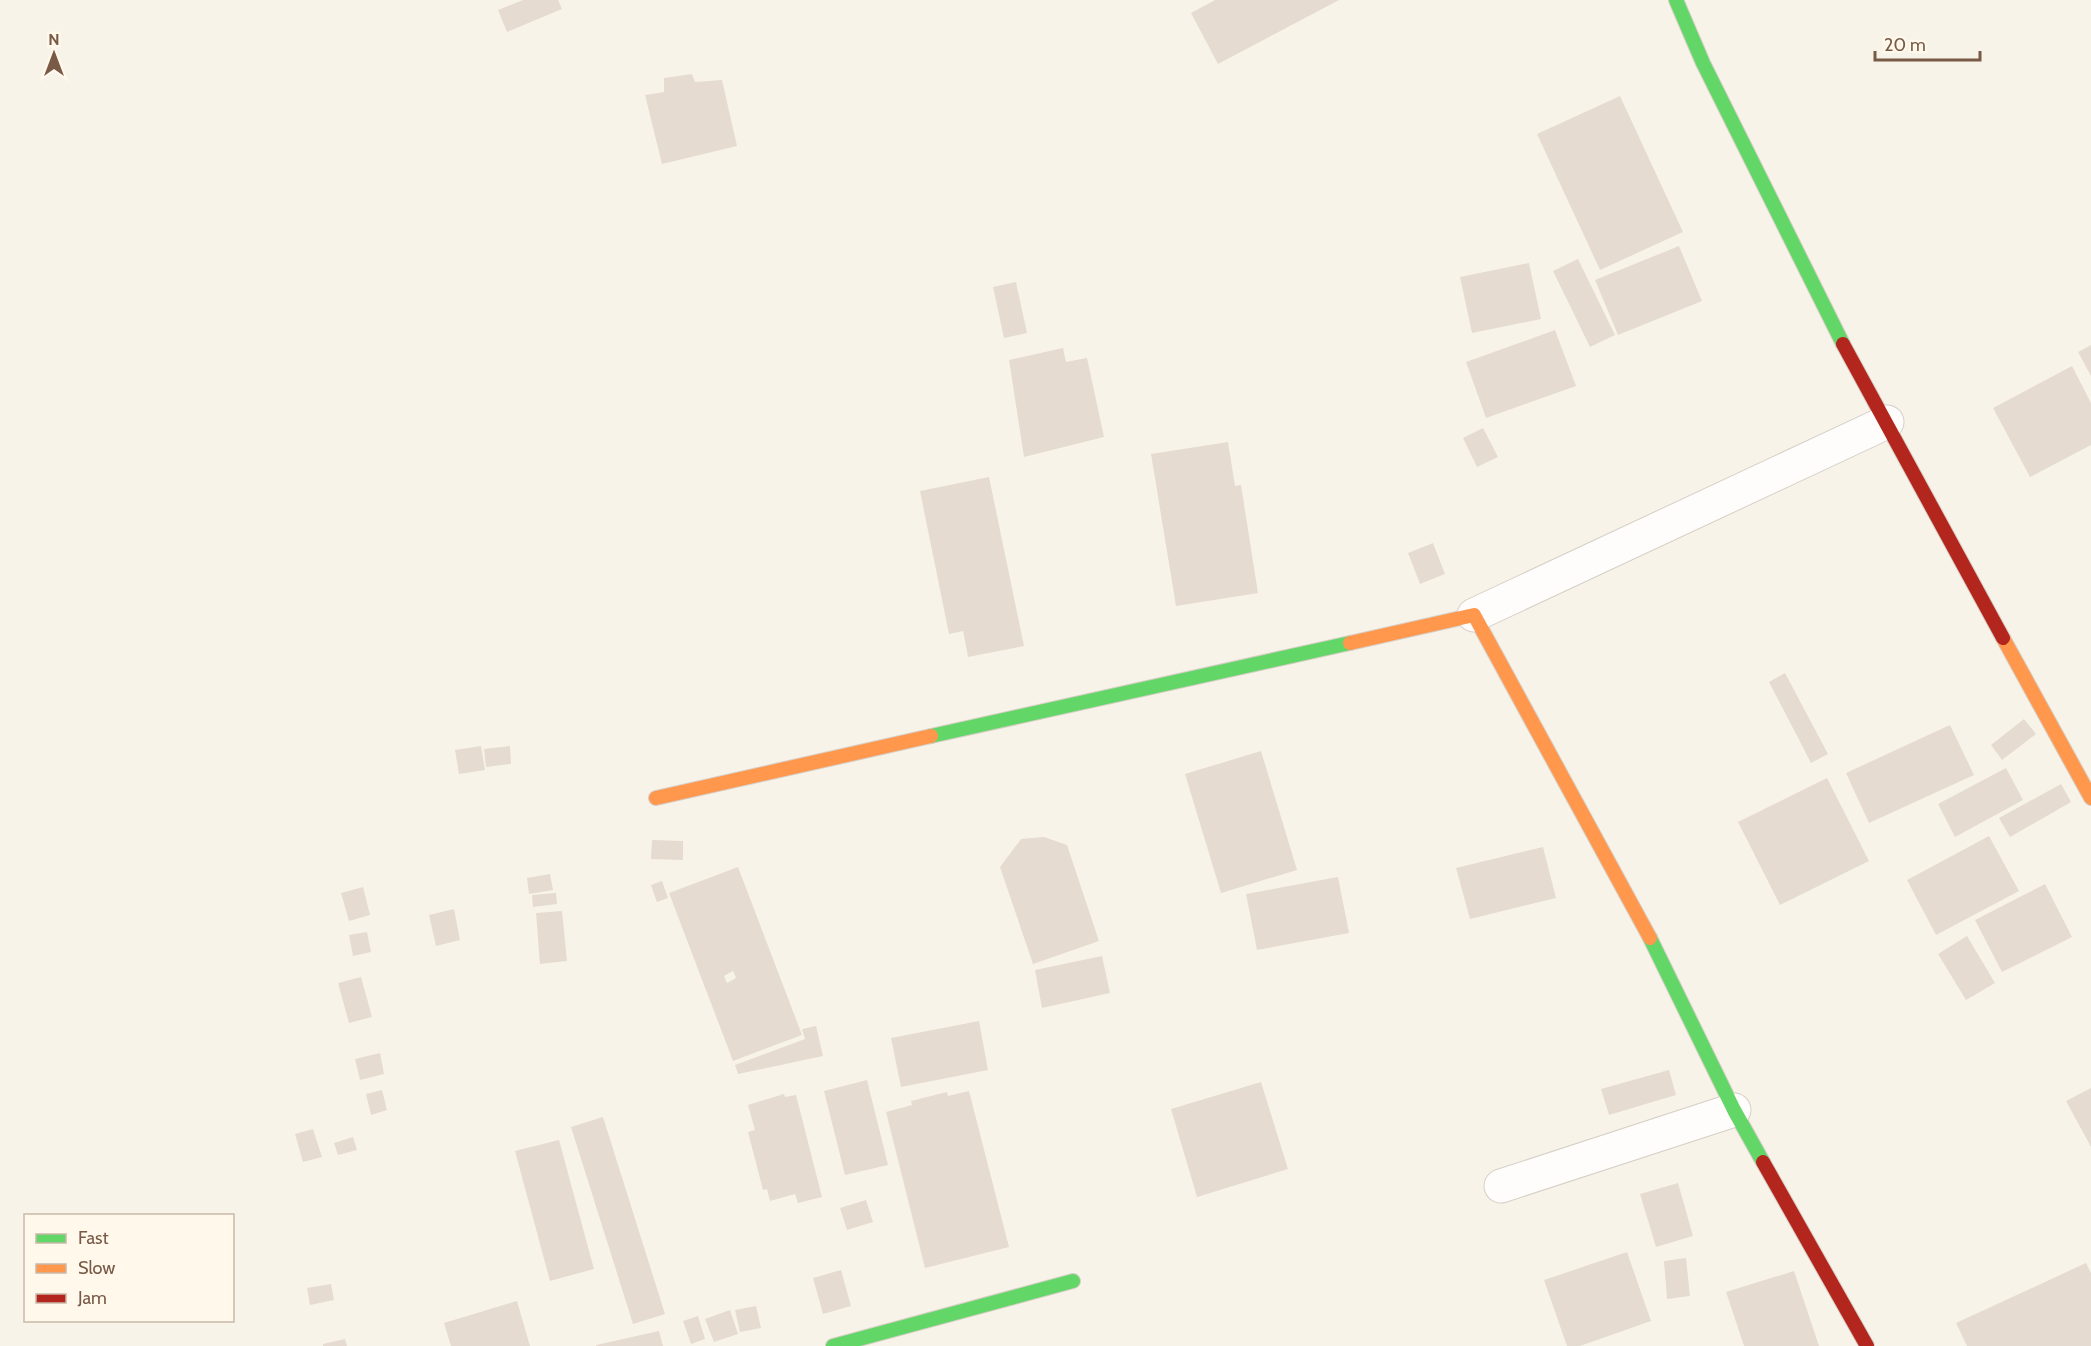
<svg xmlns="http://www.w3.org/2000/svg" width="2091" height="1346" viewBox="0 0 2091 1346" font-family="Cabin,sans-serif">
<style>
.building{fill:#e5dbd0;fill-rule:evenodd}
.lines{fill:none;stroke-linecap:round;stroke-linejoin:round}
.street-casing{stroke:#d6cfc6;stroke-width:35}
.fast-casing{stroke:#d7cfc6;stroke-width:16}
.slow-casing{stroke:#d7cfc6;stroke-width:16}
.jam-casing{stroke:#d7cfc6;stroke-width:16}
.street{stroke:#fefdfc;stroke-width:33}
.fast{stroke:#63d668;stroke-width:14}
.slow{stroke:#ff974d;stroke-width:14}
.jam{stroke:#b3261e;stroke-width:14}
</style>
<rect width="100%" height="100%" fill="#f8f3e9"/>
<path class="building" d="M523,0h35l4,9 -55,23 -9,-22z
M1215,0h124l-121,64 -27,-51z
M692,74l3,8 27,-2 15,66 -75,18 -17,-69 19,-3v-14z
M1620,96l63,136 -83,38 -63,-136z
M1679,246l23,55 -84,34 -23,-55z
M1578,259l37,76 -25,12 -37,-76z
M1529,263l12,56 -69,14 -12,-56z
M1016,282l11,51 -23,5 -11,-51z
M1555,330l21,56 -90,32 -20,-56z
M2091,345v31l-13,-24z
M1063,348l3,14 21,-4 17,79 -80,20 -15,-97z
M2072,366l19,37v42l-61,32 -37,-69z
M1483,428l15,29 -21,10 -14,-29z
M1228,442l7,44 6,-1 17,108 -82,13 -25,-152z
M989,477l35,169 -56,11 -5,-26 -14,3 -29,-143z
M1433,543l12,31 -25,10 -12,-31z
M1785,673l43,81 -17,9 -42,-81z
M2024,719l12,15 -34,26 -11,-15z
M1950,725l24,50 -105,48 -23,-50z
M481,746l4,24 -26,4 -4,-24z
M510,746l1,18 -25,3 -2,-18z
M1261,751l36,119 -76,23 -36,-119z
M2006,768l17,32 -68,37 -17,-33z
M1827,778l42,83 -89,44 -42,-83z
M2061,784l10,18 -61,35 -11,-19z
M1989,836l30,55 -83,44 -29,-55z
M1044,837l23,8 32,96 -66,23 -33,-97 21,-28z
M652,840l31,1v19l-32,-1z
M1543,847l13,51 -86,21 -14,-51z
M738,867l64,168 -69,26 -64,-168zM733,971l3,7 -9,5 -3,-7z
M550,874l3,16 -24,4 -2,-16z
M1338,877l11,56 -92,17 -11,-56z
M662,881l6,17 -11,4 -6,-17z
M2045,884l27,53 -70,35 -27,-52z
M363,887l7,28 -21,6 -8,-28z
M556,893l1,11 -24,3 -1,-12z
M454,909l6,31 -24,6 -7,-31z
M562,911l5,50 -27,3 -4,-51z
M367,932l4,20 -18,4 -4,-21z
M1967,936l28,47 -29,17 -28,-46z
M1102,956l8,37 -68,15 -7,-38z
M361,977l11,40 -23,6 -11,-40z
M979,1021l9,49 -87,17 -10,-49z
M816,1026l7,30 -85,18 -3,-9 70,-26 -3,-10z
M380,1053l4,21 -24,6 -5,-21z
M1669,1070l7,25 -67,20 -8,-26z
M867,1080l21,85 -43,10 -21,-84z
M1261,1082l27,87 -91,28 -26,-88z
M2091,1088v59l-25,-46z
M382,1090l5,20 -16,5 -5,-21z
M969,1091l40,156 -84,21 -39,-156 26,-7 -1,-4 36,-9 1,4z
M784,1094l1,3 11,-2 26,102 -24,6 -3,-9 -25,7 -3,-12 -4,1 -15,-58 7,-2 -7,-25z
M603,1117l62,197 -32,10 -62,-197z
M313,1129l9,28 -19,5 -8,-28z
M353,1137l4,13 -19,5 -4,-12z
M559,1140l35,129 -44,12 -35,-130z
M1678,1183l15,53 -37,11 -16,-53z
M866,1200l7,22 -26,8 -7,-22z
M1627,1252l24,69 -71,25h-13l-23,-66z
M1686,1258l4,38 -23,3 -3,-38z
M2086,1263l5,10v73h-124l-11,-23z
M841,1270l10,36 -28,8 -10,-36z
M1794,1271l25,75h-75l-18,-54z
M331,1284l3,16 -24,5 -3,-17z
M517,1301l13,45h-79l-7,-23z
M756,1306l5,22 -21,4 -5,-22z
M730,1310l8,24 -24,8 -9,-23z
M698,1316l7,23 -14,5 -8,-23z
M659,1331l4,15h-67v-1z
M345,1339l2,7h-24v-2z"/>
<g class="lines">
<g class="street-casing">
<path id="street" d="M1474,615l413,-193
M1501,1186l233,-76"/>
</g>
<g class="fast-casing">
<path id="fast" d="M1676,0l27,63 140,281
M931,736l419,-93
M1650,938l84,172 29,52
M833,1346l240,-65"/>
</g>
<g class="slow-casing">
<path id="slow" d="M2003,638l88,160
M1350,643l124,-28 176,323
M656,798l275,-62"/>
</g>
<g class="jam-casing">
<path id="jam" d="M1843,344l160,294
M1763,1162l104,184"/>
</g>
<use href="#street" class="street"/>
<use href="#fast" class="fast"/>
<use href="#slow" class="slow"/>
<use href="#jam" class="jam"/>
</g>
<rect x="24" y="1214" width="210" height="108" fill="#fff8eb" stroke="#c9b9a9" stroke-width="1.5"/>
<rect x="36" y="1234" width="30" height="9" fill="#63d668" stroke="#c9b9a9" stroke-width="1.5"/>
<text x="78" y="1244" font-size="18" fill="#785a47">Fast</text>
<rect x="36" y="1264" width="30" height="9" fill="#ff974d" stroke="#c9b9a9" stroke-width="1.5"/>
<text x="78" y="1274" font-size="18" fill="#785a47">Slow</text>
<rect x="36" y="1294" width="30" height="9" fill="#b3261e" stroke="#c9b9a9" stroke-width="1.5"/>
<text x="78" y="1304" font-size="18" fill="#785a47">Jam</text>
<g transform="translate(54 54)" stroke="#fff8eb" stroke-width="4.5" paint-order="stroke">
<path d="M0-4.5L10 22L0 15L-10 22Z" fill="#785a47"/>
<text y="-9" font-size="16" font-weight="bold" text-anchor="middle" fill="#785a47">N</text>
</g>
<path d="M1875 51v9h105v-9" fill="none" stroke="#785a47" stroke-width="3"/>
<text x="1884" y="51" font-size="18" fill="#785a47" stroke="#fff8eb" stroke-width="4.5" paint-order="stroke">20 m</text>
</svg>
